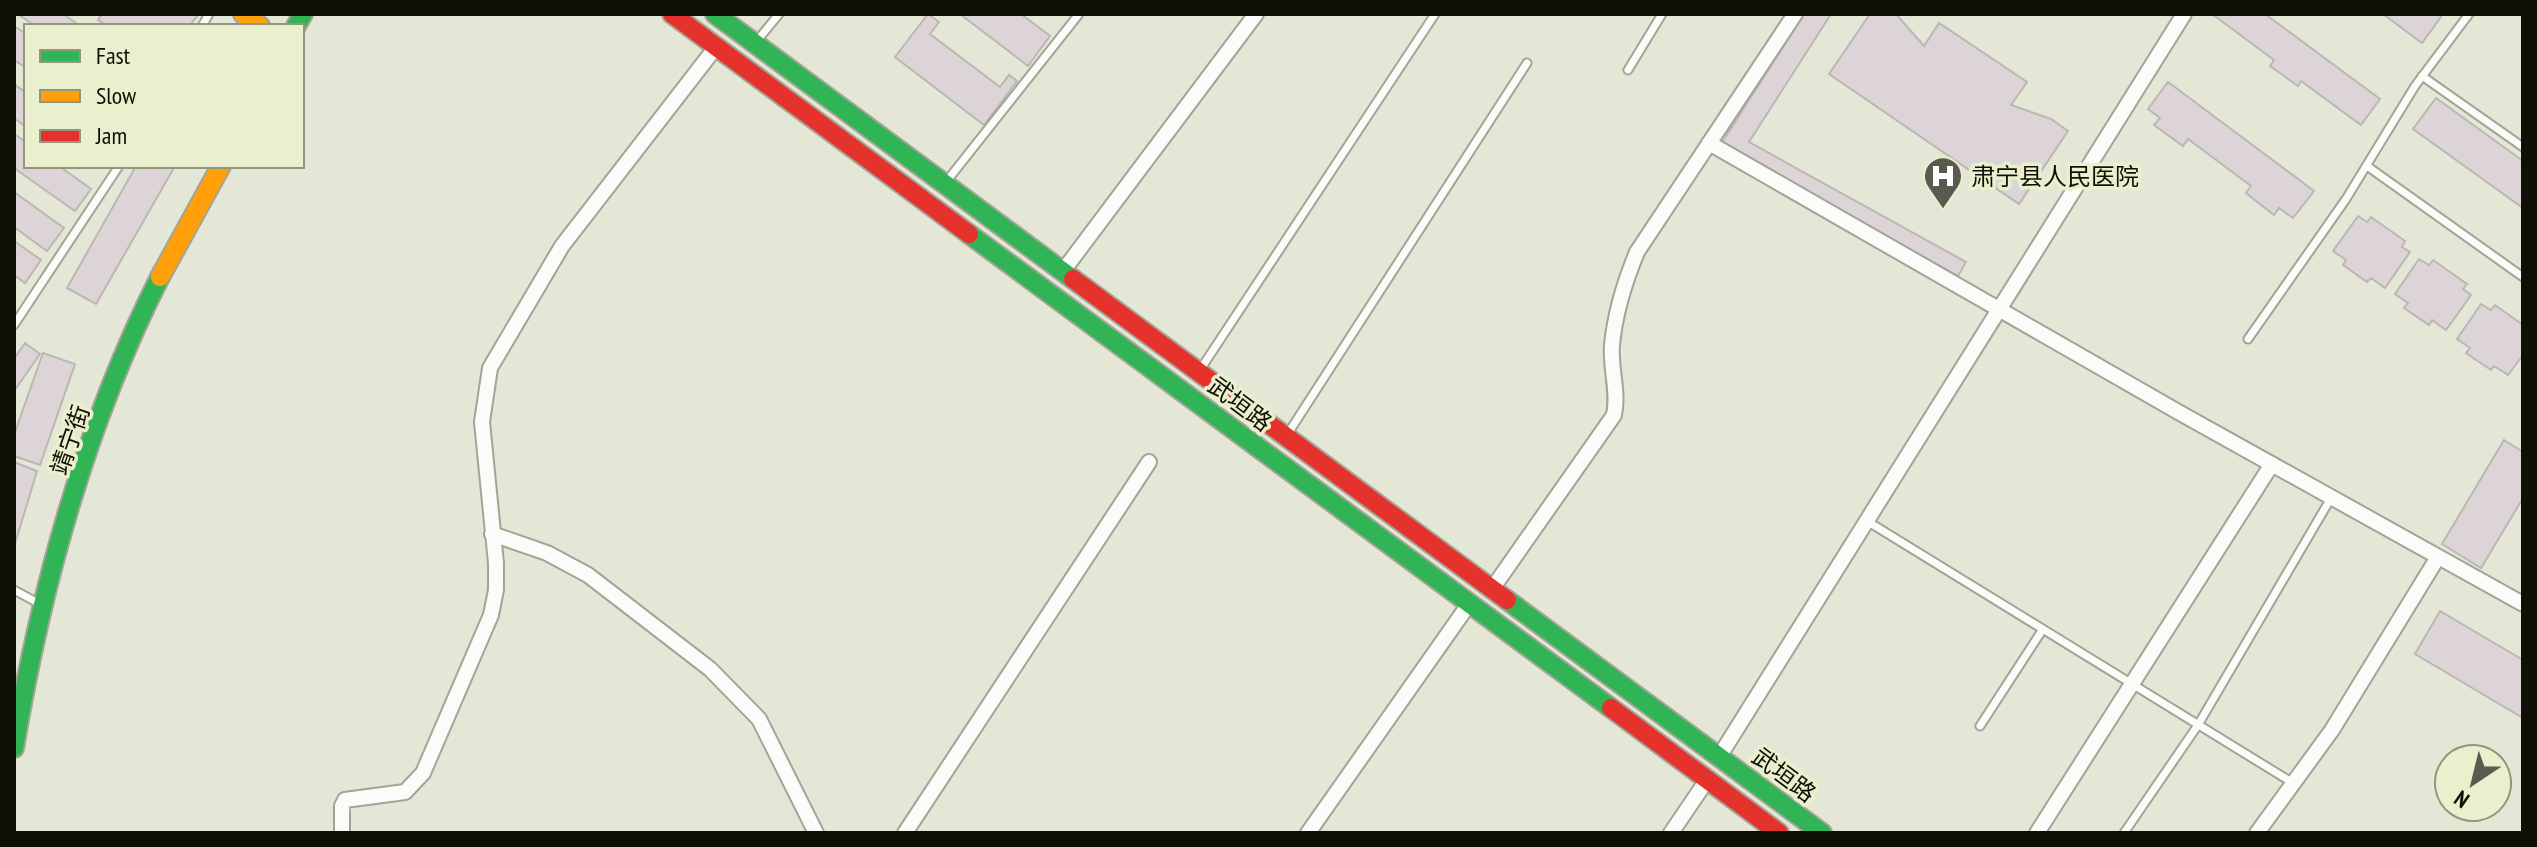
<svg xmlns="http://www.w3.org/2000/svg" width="2537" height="847" viewBox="0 0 2537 847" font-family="'PT Sans Narrow','Noto Sans SC',sans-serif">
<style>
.building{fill:#ddd4d7;stroke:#bab7b4;stroke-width:2}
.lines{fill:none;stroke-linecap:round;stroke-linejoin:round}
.lane-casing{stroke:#a3a497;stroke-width:11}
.street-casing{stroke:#a3a497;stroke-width:18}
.fast-casing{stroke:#a3a497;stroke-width:22}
.slow-casing{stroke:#a3a497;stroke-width:22}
.jam-casing{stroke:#a3a497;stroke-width:22}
.lane{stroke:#fbfbf9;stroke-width:7}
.street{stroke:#fbfbf9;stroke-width:14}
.fast{stroke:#30b455;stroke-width:18}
.slow{stroke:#ff9f0a;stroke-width:18}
.jam{stroke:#e5322d;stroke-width:18}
.labels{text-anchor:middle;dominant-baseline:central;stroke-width:7;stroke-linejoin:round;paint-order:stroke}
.poi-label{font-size:24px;fill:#0f1005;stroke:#eaefcd;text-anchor:start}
.street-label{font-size:24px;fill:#0f1005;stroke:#eaefcd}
</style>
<rect width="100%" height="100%" fill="#e4e7d5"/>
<path class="building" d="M18,14h45l17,12h-45z
M102,14h97l-10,12h-82l-9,-6z
M928,14l11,8 -9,12 70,53 9,-12 8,6 -33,44 -89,-68z
M960,14h61l29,22 -22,30z
M1804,14h27l-82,128 217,120 -8,14 -237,-132z
M1870,14h26l28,32 15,-23 88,59 -16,23 40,14 17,12 -49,73 -190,-130z
M2212,14h53l115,85 -19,26 -60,-44 -3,5 -28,-20 4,-6z
M2383,14h60l-21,29z
M14,26l12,8v34l-12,-8z
M2168,82l146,109 -21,27 -14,-10 -5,7 -28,-22 5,-7 -63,-47 -5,7 -29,-21 6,-7 -12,-9z
M14,84l12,9v34l-12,-9z
M2436,98l87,63v47l-110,-79z
M14,134l12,8v24h33l32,23 -16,22 -61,-43z
M136,166h39l-79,138 -29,-16z
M14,192l50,36 -17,23 -33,-24z
M2358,216l9,6 4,-5 34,24 -3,6 8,5 -25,36 -14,-10 -4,4 -24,-17 3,-5 -13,-9z
M14,241l27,19 -16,23 -11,-8z
M2419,259l10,6 4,-5 34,24 -4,5 8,6 -25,35 -14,-10 -3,5 -25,-17 4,-5 -13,-9z
M2481,304l10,6 4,-5 28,20v30l-15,20 -14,-9 -3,4 -25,-17 4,-5 -13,-9z
M25,343l15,11 -26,37v-32z
M43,353l32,11 -35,101 -26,-9v-21z
M2504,440l19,12v46l-42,70 -39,-24z
M14,462l23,9 -23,76z
M2440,611l83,49v58l-108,-64z"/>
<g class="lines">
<g class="lane-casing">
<path id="lane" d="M202,26l7,-12
M756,42l23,-28
M1628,70l34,-56
M2422,76l101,71
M2367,166l156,111
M946,182l133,-168
M14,325l105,-159
M2248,339l98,-140 69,-113 54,-72
M1200,370l235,-356
M1287,435l240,-372
M1867,521l426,262
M14,590l26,14
M1980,726l63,-97
M2124,833l74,-108 133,-227"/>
</g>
<g class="street-casing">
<path id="street" d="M1709,143l471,270 343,191
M1063,271l193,-257
M492,534l55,19 41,22 122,94 49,50 57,114
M1492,589l122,-174c5,-24 -4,-46 -2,-70 3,-32 13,-64 25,-93l158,-238
M1719,757l465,-743
M342,833v-27l3,-6 60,-8 18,-19 68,-158 5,-25v-27l-14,-141 8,-54 72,-122 154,-199
M905,833l244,-371
M1308,833l161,-229
M1671,833l36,-53
M2037,833l235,-369
M2257,833l75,-103 106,-173"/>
</g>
<g class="fast-casing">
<path id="fast" d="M715,14l358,265
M296,26l7,-12
M969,234l642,474
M1507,600l315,233
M14,748c27,-161 72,-325 146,-471"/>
</g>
<g class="slow-casing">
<path id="slow" d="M243,14l17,12
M160,277l61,-111"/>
</g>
<g class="jam-casing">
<path id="jam" d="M672,14l297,220
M1073,279l434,321
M1611,708l168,125"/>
</g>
<use href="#lane" class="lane"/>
<use href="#street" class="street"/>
<use href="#fast" class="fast"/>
<use href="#slow" class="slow"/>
<use href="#jam" class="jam"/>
</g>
<defs>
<g id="hospital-pin" transform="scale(2)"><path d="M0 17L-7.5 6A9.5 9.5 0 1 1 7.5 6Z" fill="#5a5b4e" stroke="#eaefcd"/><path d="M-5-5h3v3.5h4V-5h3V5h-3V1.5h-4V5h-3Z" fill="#fff"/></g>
</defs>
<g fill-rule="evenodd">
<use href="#hospital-pin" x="1943" y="176"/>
</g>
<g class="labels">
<g class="poi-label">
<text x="1971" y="176">肃宁县人民医院</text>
</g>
<g class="street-label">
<text transform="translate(1240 404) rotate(37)">武垣路</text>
<text transform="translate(70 440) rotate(-71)">靖宁街</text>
<text transform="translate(1784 775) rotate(37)">武垣路</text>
</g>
</g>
<rect width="2537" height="847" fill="none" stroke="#0f1005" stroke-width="32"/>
<rect x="24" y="24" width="280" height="144" fill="#eaefcd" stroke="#92967d" stroke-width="2"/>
<rect x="40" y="50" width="40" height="12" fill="#30b455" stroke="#92967d" stroke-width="2"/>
<text x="96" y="64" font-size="24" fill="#0f1005">Fast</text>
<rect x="40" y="90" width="40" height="12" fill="#ff9f0a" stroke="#92967d" stroke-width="2"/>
<text x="96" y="104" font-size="24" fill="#0f1005">Slow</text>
<rect x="40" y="130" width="40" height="12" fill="#e5322d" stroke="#92967d" stroke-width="2"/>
<text x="96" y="144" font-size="24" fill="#0f1005">Jam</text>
<g transform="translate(2473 783) rotate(215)"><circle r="38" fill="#eaefcd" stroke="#92967d" stroke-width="2"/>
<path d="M0-6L14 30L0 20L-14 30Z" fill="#5a5b4e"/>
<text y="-12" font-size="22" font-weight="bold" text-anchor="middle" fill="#0f1005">N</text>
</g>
</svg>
